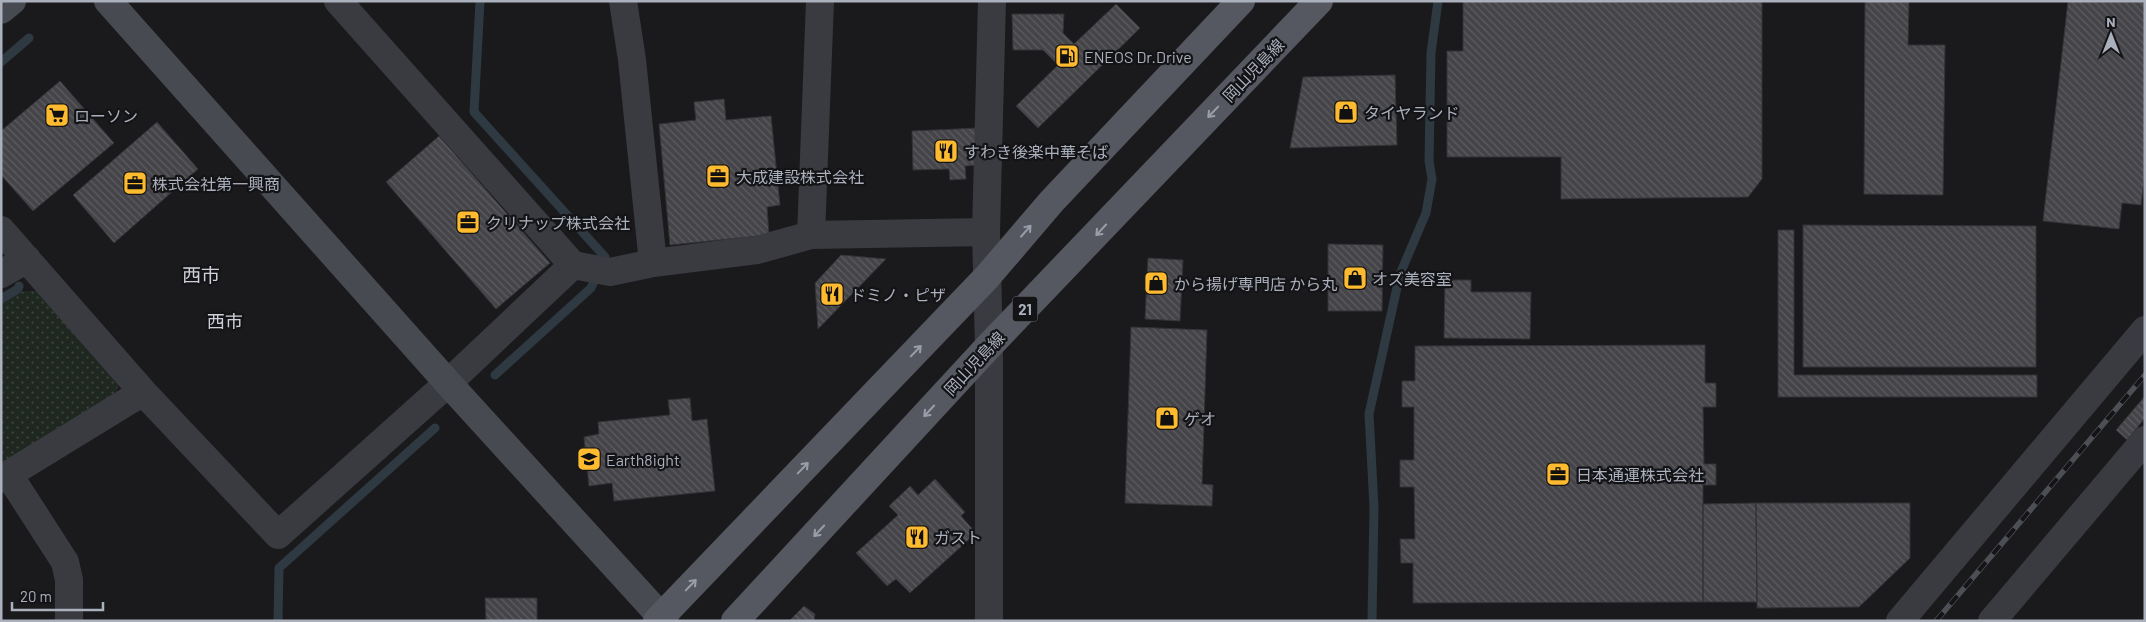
<svg xmlns="http://www.w3.org/2000/svg" width="2146" height="622" viewBox="0 0 2146 622" font-family="Barlow,'Noto Sans JP',sans-serif">
<style>
.grass{fill:url(#grass-dots)}
.lines{fill:none;stroke-linecap:round;stroke-linejoin:round}
.stream{stroke:#2e3942;stroke-width:9}
.building{fill:url(#building-back-hatch);stroke:#333338}
.street{stroke:#3a3b41;stroke-width:28}
.secondary{stroke:#484a52;stroke-width:28}
.primary{stroke:#565861;stroke-width:28}
.rail-casing{stroke:#4d4f57;stroke-width:5.5}
.rail{stroke:#141417;stroke-width:4;stroke-dasharray:11;stroke-linecap:butt}
.oneway{stroke:#9a9eab}
.labels{text-anchor:middle;dominant-baseline:central;stroke-width:4.5;stroke-linejoin:round;paint-order:stroke}
.shield{fill:#141417;stroke:#7e818b;stroke-width:1}
.shield-label{font-size:15px;font-weight:bold;fill:#abb0bd}
.poi-label{font-size:16px;fill:#abb0bd;stroke:#141417;text-anchor:start}
.street-label{font-size:16px;fill:#abb0bd;stroke:#141417}
.neighbourhood-label{font-size:18px;fill:#cdd0d8;stroke:#141417}
.quarter-label{font-size:19px;fill:#cdd0d8;stroke:#141417}
</style>
<defs>
<pattern id="grass-dots" width="8" height="8" patternUnits="userSpaceOnUse" patternTransform="scale(1.25)"><rect width="8" height="8" fill="#1f2820"/><path d="M2 2h.1M6 6h.1" fill="none" stroke="#3d453e" stroke-width="1.8" stroke-linecap="round"/></pattern>
<pattern id="building-back-hatch" width="6" height="6" patternUnits="userSpaceOnUse" patternTransform="scale(1.25)"><rect width="6" height="6" fill="#444449"/><path d="M-1 5l2 2M0 0l6 6M5-1l2 2" fill="none" stroke="#5c5c61"/></pattern>
</defs>
<rect width="100%" height="100%" fill="#1a1a1c"/>
<path class="grass" d="M24,291h15l79,93 -2,16 -115,66v-162z"/>
<g class="lines">
<path class="stream" d="M480,1l-6,111 131,145 -14,31 -96,87
M1,62l28,-24
M1,299l17,-10 1,-3
M278,621l1,-53 156,-140
M1372,621l2,-114 -5,-93 31,-140 26,-61 6,-34 -3,-18 2,-108 7,-52"/>
</g>
<path class="building" d="M1463,1h299v178l-14,18 -187,2v-42h-114v-106h16z
M1865,1h44l-1,44h37l-2,150 -79,-1z
M2068,1h77v170l-4,34 -19,-2 -3,26 -76,-8z
M1116,4l24,24 -102,100 -22,-22 42,-41 -15,-15h-30l-1,-36h52l-1,19 11,11z
M1395,75l2,70 -107,3 13,-71z
M60,81l54,62 -81,68 -32,-36v-44z
M724,99l2,21 45,-4 9,89 -13,2 2,28 -99,10 -11,-121 37,-4 -2,-18z
M157,122l41,47 -84,74 -41,-48z
M978,128l2,37 -15,1 1,13 -16,1 -1,-11 -36,1 -1,-39z
M439,136l111,127 -54,46 -110,-127z
M1803,225l233,1v141h-233z
M1778,230h16v145h243v22h-259z
M1328,244l55,1 -1,66h-54z
M841,255l45,4 -68,70 -3,-46z
M1148,258l35,2 -3,61 -35,-2z
M1445,280h26v12h60l-1,47 -86,-1z
M1131,327l76,3 -5,154 11,1 -1,21 -87,-3z
M1705,345v38h11v24h-13l1,57h12v21h-13v117l-290,1v-40h-12l-1,-24h15l-1,-52h-14v-27h14v-53h-12v-26h13v-35z
M2145,396v22l-18,22 -11,-10z
M690,398l2,23 15,-2 8,72 -101,10 -2,-18 -23,3 -5,-49 15,-3 -1,-12 72,-7 -2,-15z
M935,479l30,33 -4,4 15,17 -66,60 -14,-14 -9,7 -31,-33 42,-38 -9,-9 21,-20 8,9z
M1756,503h154v55l-51,49 -102,1z
M1756,503l1,99h-54v-98z
M485,598h52v23h-51z
M804,606l11,8 -1,7h-25z"/>
<g class="lines">
<path class="street" d="M338,1l235,264 37,7 43,-9 104,-13 54,-15 175,-3
M623,1l9,59 21,203
M1,230l142,162 135,143 170,-152 125,-118
M811,235l9,-234
M1,274l26,-15
M9,475l56,87 4,18v41
M1,479l142,-87
M989,621v-275l-3,-114 6,-231
M1900,621l245,-291
M1992,621l153,-181"/>
<path class="secondary" d="M108,1l340,382 217,238
M1,10l11,-9"/>
<path class="primary" d="M657,621l330,-344 65,-76 189,-200
M735,621l254,-275 330,-345"/>
<g class="rail-casing">
<path id="rail" d="M1936,621l209,-246"/>
</g>
<use href="#rail" class="rail"/>
</g>
<defs><path id="oneway-shaft" d="M-6 0H5M1.5-3L5.5 0L1.5 3" fill="none" stroke-width="1.6" stroke-linecap="round" stroke-linejoin="round" transform="scale(1.25)"/></defs>
<g class="oneway">
<use href="#oneway-shaft" transform="translate(1213 112) rotate(134)"/>
<use href="#oneway-shaft" transform="translate(1101 230) rotate(133)"/>
<use href="#oneway-shaft" transform="translate(1026 231) rotate(-49)"/>
<use href="#oneway-shaft" transform="translate(916 351) rotate(-46)"/>
<use href="#oneway-shaft" transform="translate(929 411) rotate(133)"/>
<use href="#oneway-shaft" transform="translate(803 468) rotate(-46)"/>
<use href="#oneway-shaft" transform="translate(819 531) rotate(133)"/>
<use href="#oneway-shaft" transform="translate(691 585) rotate(-46)"/>
</g>
<defs>
<g id="fuel-square" transform="scale(1.25)"><rect x="-9" y="-9" width="18" height="18" rx="4" fill="#ffbb2f" stroke="#141417"/><path d="M-5.5-6h7V0h2V4h1.3V-2.5L3-4.5l.8-.8L6-3V5H2.5V1h-1V6h-7ZM-4.2-4.7v3.2H.2V-4.7Z" fill="#111"/></g>
<g id="shop-square" transform="scale(1.25)"><rect x="-9" y="-9" width="18" height="18" rx="4" fill="#ffbb2f" stroke="#141417"/><path d="M-5-2.5h2.3a2.7 3.5 0 0 1 5.4 0H5L5.5 6h-11ZM-1.5-2.5h3a1.5 2.3 0 0 0-3 0Z" fill="#111"/></g>
<g id="supermarket-square" transform="scale(1.25)"><rect x="-9" y="-9" width="18" height="18" rx="4" fill="#ffbb2f" stroke="#141417"/><path d="M-6-5.5h2.5l.6 2H6L4.5 2H-2.5L-4.4-4H-6ZM-1.5 3.2a1.3 1.3 0 1 0 .1 0ZM3 3.2a1.3 1.3 0 1 0 .1 0Z" fill="#111"/></g>
<g id="restaurant-square" transform="scale(1.25)"><rect x="-9" y="-9" width="18" height="18" rx="4" fill="#ffbb2f" stroke="#141417"/><path d="M-5-6h1v4h1v-4h1v4h1v-4h1v5L-1.5 .5V6h-2V.5L-5-1ZM5-6V6H3V1.5H1.5Q1.5-4 5-6Z" fill="#111"/></g>
<g id="office-square" transform="scale(1.25)"><rect x="-9" y="-9" width="18" height="18" rx="4" fill="#ffbb2f" stroke="#141417"/><path d="M-6-3h4V-5.5h4V-3h4V5H-6ZM-1-4.5V-3h2v-1.5ZM-6 0V1H6V0Z" fill="#111"/></g>
<g id="school-square" transform="scale(1.25)"><rect x="-9" y="-9" width="18" height="18" rx="4" fill="#ffbb2f" stroke="#141417"/><path d="M0-5L7-2L0 1L-7-2ZM-4 1L0 2.5L4 1V4Q0 6-4 4Z" fill="#111"/></g>
</defs>
<g fill-rule="evenodd">
<use href="#fuel-square" x="1067" y="56"/>
<use href="#shop-square" x="1346" y="112"/>
<use href="#supermarket-square" x="57" y="115"/>
<use href="#restaurant-square" x="946" y="151"/>
<use href="#office-square" x="718" y="176"/>
<use href="#office-square" x="135" y="183"/>
<use href="#office-square" x="468" y="222"/>
<use href="#shop-square" x="1355" y="278"/>
<use href="#shop-square" x="1156" y="283"/>
<use href="#restaurant-square" x="832" y="294"/>
<use href="#shop-square" x="1167" y="418"/>
<use href="#school-square" x="589" y="459"/>
<use href="#office-square" x="1558" y="474"/>
<use href="#restaurant-square" x="917" y="537"/>
</g>
<g class="labels">
<rect class="shield" x="1012.5" y="296.5" width="25" height="25" rx="4"/>
<g class="shield-label">
<text x="1025" y="309">21</text>
</g>
<g class="poi-label">
<text x="1084" y="56">ENEOS Dr.Drive</text>
<text x="1364" y="112">タイヤランド</text>
<text x="74" y="115">ローソン</text>
<text x="964" y="151">すわき後楽中華そば</text>
<text x="736" y="176">大成建設株式会社</text>
<text x="152" y="183">株式会社第一興商</text>
<text x="486" y="222">クリナップ株式会社</text>
<text x="1372" y="278">オズ美容室</text>
<text x="1174" y="283">から揚げ専門店 から丸</text>
<text x="850" y="294">ドミノ・ピザ</text>
<text x="1184" y="418">ゲオ</text>
<text x="606" y="459">Earth8ight</text>
<text x="1576" y="474">日本通運株式会社</text>
<text x="934" y="537">ガスト</text>
</g>
<g class="street-label">
<text transform="translate(1253 70) rotate(-46)">岡山児島線</text>
<text transform="translate(974 363) rotate(-47)">岡山児島線</text>
</g>
<g class="neighbourhood-label">
<text x="225" y="321">西市</text>
</g>
<g class="quarter-label">
<text x="201" y="274">西市</text>
</g>
</g>
<rect width="2146" height="622" fill="none" stroke="#abb0bd" stroke-width="5"/>
<g transform="translate(2111 35)" stroke="#141417" stroke-width="4" paint-order="stroke">
<path d="M0-4L9 19L0 12L-9 19Z" fill="#abb0bd"/>
<text y="-8" font-size="14" font-weight="bold" text-anchor="middle" fill="#abb0bd">N</text>
</g>
<path d="M12 602v8h91v-8" fill="none" stroke="#abb0bd" stroke-width="2.5"/>
<text x="20" y="602" font-size="15" fill="#abb0bd" stroke="#141417" stroke-width="4" paint-order="stroke">20 m</text>
</svg>
